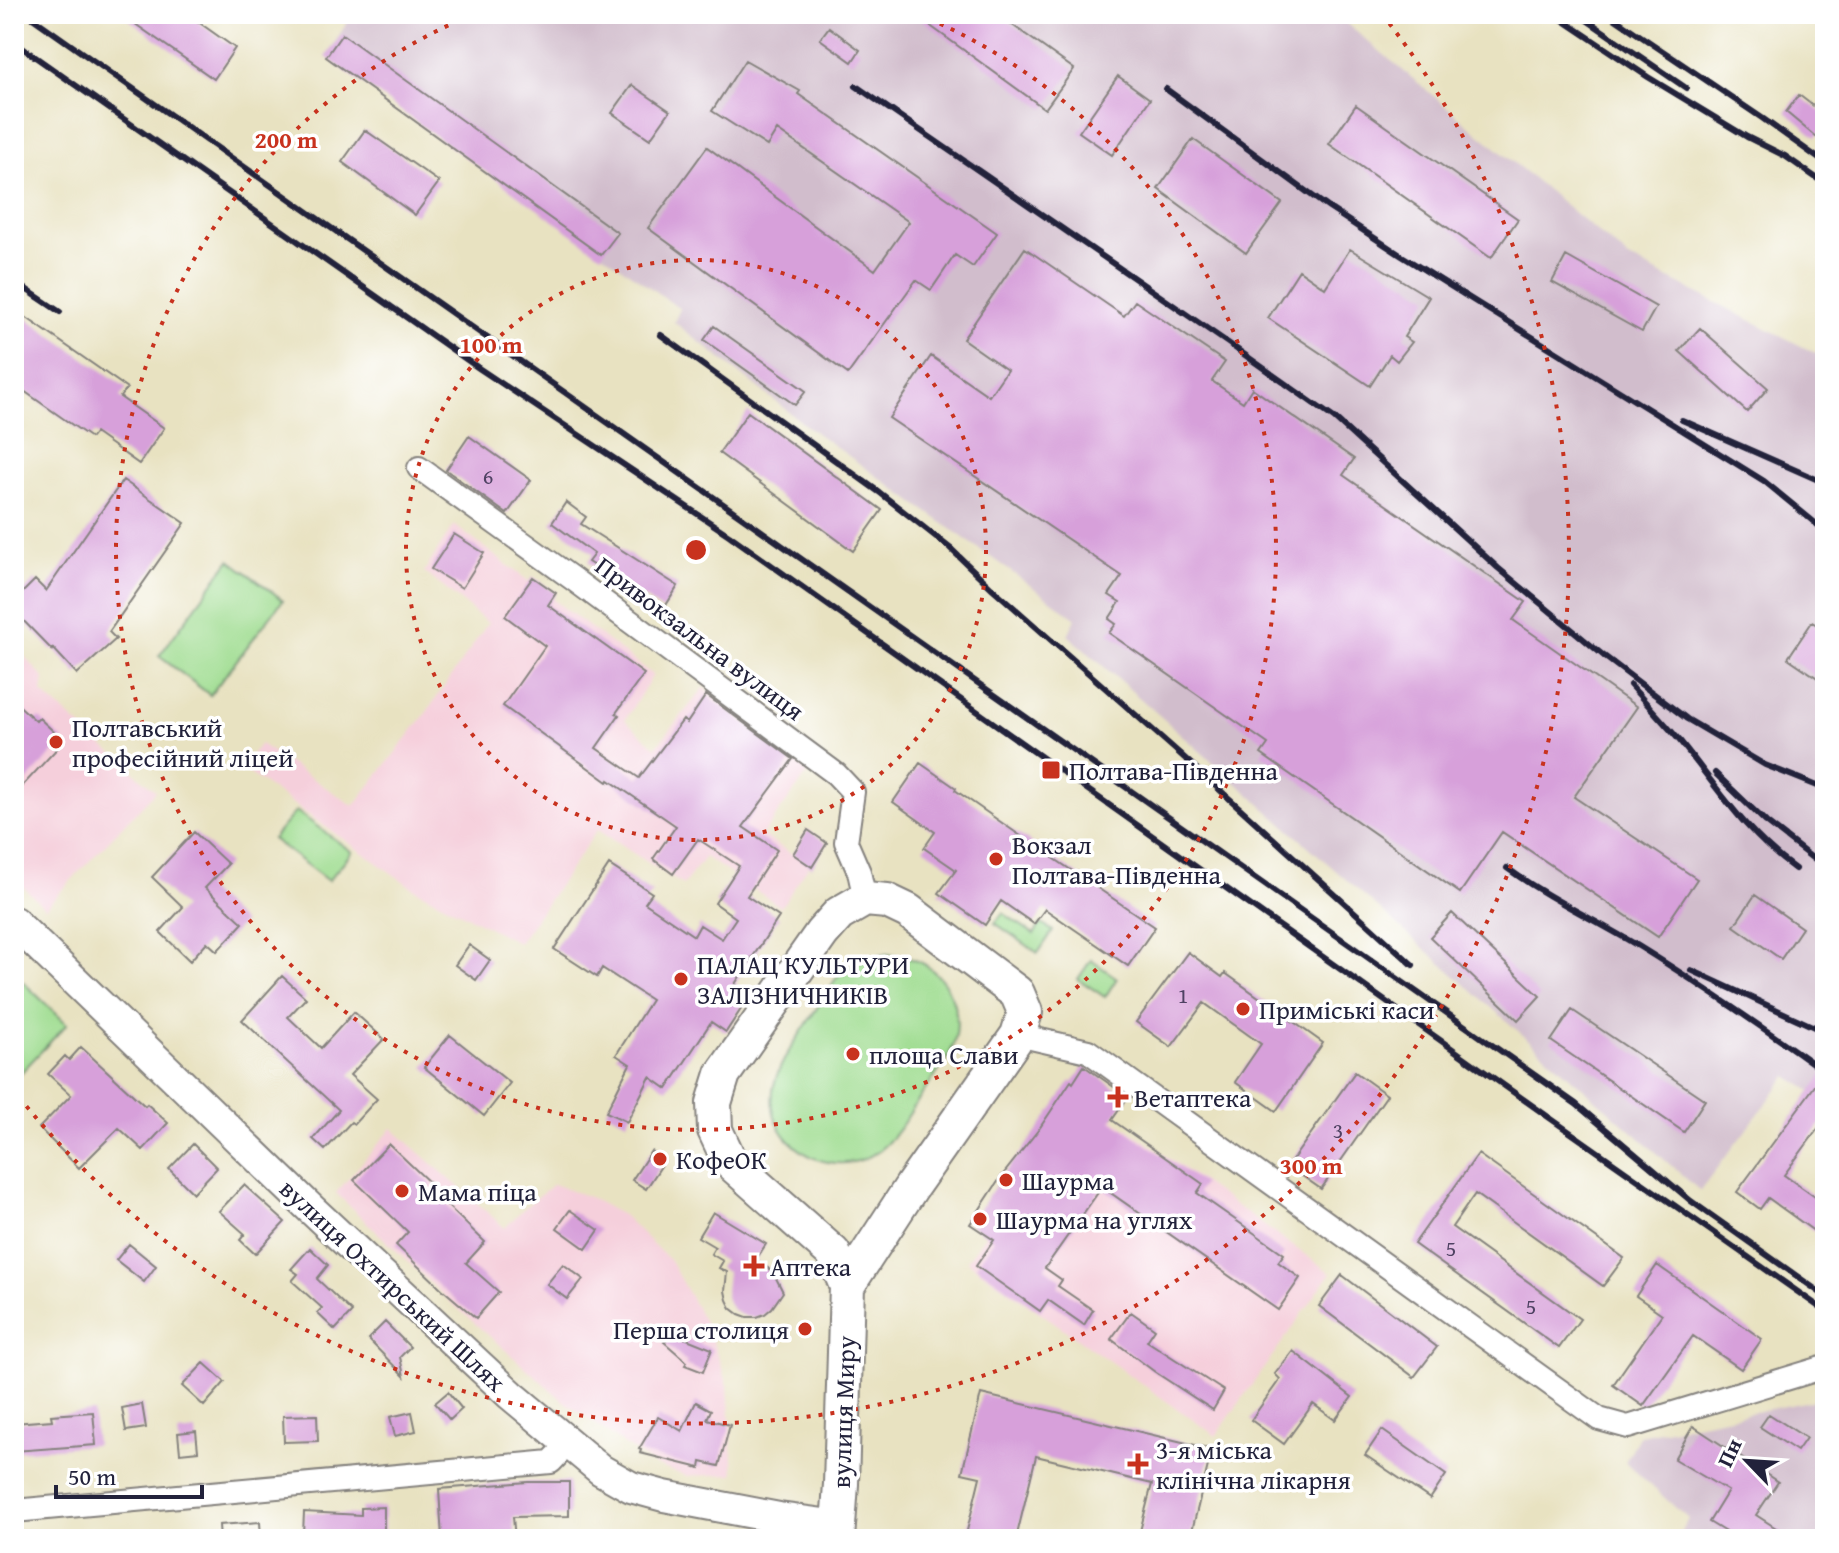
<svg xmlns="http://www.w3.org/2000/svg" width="1839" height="1553" viewBox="0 0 1839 1553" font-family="'Gentium Book Plus',serif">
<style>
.built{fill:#f5cfdb}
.industrial{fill:#d1bdcc}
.green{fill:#a0dd92;stroke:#618066;stroke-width:2}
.building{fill:#d7a0da}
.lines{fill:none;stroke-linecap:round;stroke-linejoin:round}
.minor-casing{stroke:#85827e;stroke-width:26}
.secondary-casing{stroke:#85827e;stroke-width:34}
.primary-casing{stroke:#85827e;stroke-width:38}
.minor{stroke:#fff;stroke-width:22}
.secondary{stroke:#fff;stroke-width:30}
.primary{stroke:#fff;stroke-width:34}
.rail{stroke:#22223b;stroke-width:6}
.ring{fill:none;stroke:#c8321e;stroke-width:4;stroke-dasharray:4 8}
.poi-dot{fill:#c8321e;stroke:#fff;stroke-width:3}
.labels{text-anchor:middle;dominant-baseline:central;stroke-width:7;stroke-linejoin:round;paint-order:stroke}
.number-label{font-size:22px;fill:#4f4263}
.street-label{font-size:26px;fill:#22223b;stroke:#fff}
.poi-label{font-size:26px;fill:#22223b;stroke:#fff;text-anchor:start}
.centre{fill:#c8321e;stroke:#fff;stroke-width:4}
.ring-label{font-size:24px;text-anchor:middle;font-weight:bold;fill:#c8321e;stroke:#fff;stroke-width:7;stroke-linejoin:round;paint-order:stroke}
</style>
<rect width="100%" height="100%" fill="#fff"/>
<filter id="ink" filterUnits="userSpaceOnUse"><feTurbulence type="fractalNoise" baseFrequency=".0125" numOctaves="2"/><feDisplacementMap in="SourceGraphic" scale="16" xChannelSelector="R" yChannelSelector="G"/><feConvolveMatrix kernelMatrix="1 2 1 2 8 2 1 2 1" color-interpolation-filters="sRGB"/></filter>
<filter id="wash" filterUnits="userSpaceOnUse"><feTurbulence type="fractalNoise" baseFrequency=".006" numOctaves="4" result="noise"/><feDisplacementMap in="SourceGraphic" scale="32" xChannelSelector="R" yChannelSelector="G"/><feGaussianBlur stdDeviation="1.8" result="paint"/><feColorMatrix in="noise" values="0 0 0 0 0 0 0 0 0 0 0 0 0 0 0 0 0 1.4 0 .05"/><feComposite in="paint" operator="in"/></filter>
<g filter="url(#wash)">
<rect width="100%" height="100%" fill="#e8e2c1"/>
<path class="built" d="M454,525l199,150 -28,45 31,27 48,-59 105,84 -47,63 47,30 -28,42 -76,-50 -22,28 -86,-55 -78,113 -106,-55 -173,-121 20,-23 94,62 70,-90 64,-93 -64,-51z
M14,645l30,33 -2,15 114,98 -111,117 -31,-30z
M1082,1097l249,176 -115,163 -249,-175z
M392,1128l113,100 16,-17 32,-27 36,13 35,19 46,45 38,68 20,56 6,89 -47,2 -33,-11 -29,-20 -60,-43 -118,-103 -111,-106z"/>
<path class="industrial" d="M352,14h983l295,245 195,99v741l-38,-23 -87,115 -632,-556 8,-17 -268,-191 -134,-105 6,-13 -353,-253z
M1825,1398v141h-147l10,-20 -63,-57 15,-27z"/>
<path class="green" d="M230,560l53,40 -73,95 -51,-39z
M296,811l56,41 -24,29 -56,-42z
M1003,913l31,21 7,-10 12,7 -15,22 -43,-30z
M887,954c14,2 28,4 40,12 27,19 38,57 23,87 -7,14 -18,27 -27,40 -24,36 -44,78 -95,69 -16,-3 -30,-12 -41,-24 -32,-39 -5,-77 17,-110 11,-17 22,-34 33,-51 16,-14 30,-19 50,-23z
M1091,960l26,18 -12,19 -27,-18z
M23,982l44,42 -53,56v-88z"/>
<g id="blocks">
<path class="building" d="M121,14h66l48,34 -21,31z
M914,14h83l77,55 -29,40z
M829,27l31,23 -8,12 -32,-23z
M342,34l276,199 -17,22 -275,-198z
M745,60l55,31 -2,3 199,139 -24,34 -18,-12 -24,35 -15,-10 -68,94 -200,-146 59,-81 168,123 34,-48 -132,-92 -10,16 -55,-35z
M1118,76l32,23 -38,56 -33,-23z
M632,85l38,26 -20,28 -38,-26z
M1799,95l26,20v11l-9,11 -30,-25z
M1356,105l162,114 -27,39 -162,-114z
M365,130l74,52 -24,33 -73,-53z
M1193,139l89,64 -36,50 -88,-64z
M1025,248l99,68 11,-15 90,61 -13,19 31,21 9,-14 102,71 -11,16 183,127 -13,18 124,87 -63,90 123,82 -39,58 -156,-105 -42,61 -199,-139 7,-10 -159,-111 7,-9 -7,-5 11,-17 -11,-7 13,-19 -233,-158 42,-62 58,40 18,-26 -44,-31z
M1350,249l79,48 -25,40 8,5 -15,19 -7,-6 -20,31 -102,-68 31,-48 26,18z
M1566,256l90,51 -14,25 -90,-50z
M14,309l113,79 -7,9 44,31 -25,36 -44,-31 -4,5 -77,-54z
M714,326l92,65 -11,14 -91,-65z
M1700,328l68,60 -21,24 -68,-61z
M748,412l134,98 -29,41 -134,-98z
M469,436l62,44 -24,34 -61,-44z
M123,480l62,43 -76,109 7,7 -39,35 -24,-26 -1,2 -38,-39v-10l21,-21 11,11z
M566,502l20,15 -5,7 97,62 -15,24 -75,-48 6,-8 -42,-31z
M454,534l30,19 -22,35 -31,-19z
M533,577l23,16 -8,12 96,69 -28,39 3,2 -23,33 43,30 44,-58 4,3 19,-28 87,64 -50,68 34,23 -30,46 32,21 -44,67 16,10 -25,38 -15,-10 -44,67 -17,-12 -23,45 -21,-10 24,-48 -14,-9 35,-55 -49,-32 -5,9 -43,-28 55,-84 43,28 -7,10 49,33 6,-11 22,14 14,-21 -21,-15 24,-37 -41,-27 -25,35 -20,-15 23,-33 -67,-46 -1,2 -105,-76 42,-60 -40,-30z
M1812,622l13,8v53l-37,-25z
M14,701l22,20 3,-3 25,23 -50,54z
M920,763l36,25 -1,2 60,42 140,95 -27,39 -83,-57 -11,15 -33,-23 -16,24 -46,-32 17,-23 -32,-22 11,-16 -42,-30z
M808,830l19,13 -15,24 -19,-13z
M194,832l34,32 -23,24 38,35 -26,28 -10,-9 -17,19 -30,-29 23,-25 -31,-30z
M1755,895l47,33 -21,31 -47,-33z
M1452,913l88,83 -22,24 -88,-83z
M469,945l21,15 -14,20 -21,-15z
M1188,952l34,25 3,-4 98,70 -47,68 -41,-29 26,-38 -57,-41 -33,44 -35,-25z
M282,976l24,22 -18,19 33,31 33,-36 30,27 -34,36 27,24 -23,25 -3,-2 -26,28 -12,-11 26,-29 -97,-90z
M1572,1010l133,90 -21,32 -133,-91z
M450,1035l60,48 -26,33 -60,-49z
M81,1047l64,59 2,-2 21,19 -25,27 -24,-22 -40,40 -40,-40 32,-33 -23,-21 17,-18 4,4z
M1084,1066l44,31 -16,23 91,64 -6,9 87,61 -6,8 22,16 -22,32 -176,-123 -57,81 17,12 -4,6 35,24 -9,15 -36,-25 -8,11 -64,-45 18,-26 -24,-16 31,-47 38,-48 32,-48 2,2z
M1355,1072l32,23 -66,94 -33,-23z
M1825,1072v47l-41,56 41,29v35l-57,-41 -8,11 -23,-17z
M193,1144l24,24 -24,25 -24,-24z
M389,1144l43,41 -3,3 56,54 -19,21 33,29 -23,26 -34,-29 -46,-44 12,-13 -54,-52z
M651,1151l14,9 -19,29 -14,-9z
M1478,1154l146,104 -21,28 -128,-92 -23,33 128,92 -21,29 -145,-104z
M244,1185l41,37 -30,32 -15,-14 5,-6 -26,-23z
M570,1210l29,20 -13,19 -29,-21z
M713,1212l53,32 -11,17 13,7 6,6 9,18 -11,16 -7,6 -8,3h-10l-8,-3 -8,-6 -4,-8 -2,-9 2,-19 -8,-4 4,-7 -12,-7 4,-7 -17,-10z
M129,1244l27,22 -12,16 -28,-22z
M310,1248l18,17 -11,14 35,33 -17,18 -18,-17 5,-5 -30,-27 6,-7 -7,-5z
M563,1264l20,15 -16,20 -20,-15z
M1657,1265l105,74 -21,30 -48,-33 -50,70 -30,-21 49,-71 -26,-18z
M1342,1275l95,72 -23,30 -95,-71z
M1131,1312l24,17 -8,12 77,50 -11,19 -58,-38 -44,-33z
M385,1322l25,25 -10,10 4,19 -36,-37z
M672,1333l40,16 -9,23 -18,-7 2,-3 -23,-20z
M1293,1351l59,46 -17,23 -22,-16 -29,40 -33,-24 29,-41 -5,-5z
M204,1363l21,19 -21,24 -22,-20z
M448,1392l14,17 -12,11 -15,-17z
M981,1394l231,55 -22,90h-52l14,-55 -116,-28 -20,83h-51l15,-62 -18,-4z
M696,1402l15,8 -4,9 23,6 -11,41 -18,-4 -1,6 -60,-15 1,-3 -2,-1 19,-32 24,14z
M142,1404l4,24 -20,3 -4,-23z
M93,1412l3,33 -82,6v-28l38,-3 -1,-5z
M412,1412l4,19 -21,5 -5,-19z
M1769,1414l37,24 -9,13 -37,-24z
M317,1415l1,26 -34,1 -1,-26z
M1693,1426l85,56 -22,33 37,24h-56l-28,-17 19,-31 -54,-32z
M1382,1430l64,45 -16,24 -65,-44z
M196,1431l2,20 -18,2 -2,-20z
M528,1482h41v34l-56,1 2,22h-73l-3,-50z
M384,1507v28l-47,1 -34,-2 1,-22 57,3v-7z
M260,1522l1,17h-41l-1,-14z"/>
</g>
</g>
<g filter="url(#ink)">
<use href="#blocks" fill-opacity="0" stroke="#85827e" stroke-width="2"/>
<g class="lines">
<g class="minor-casing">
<path id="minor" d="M419,468l154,111 263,195 17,18 -7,50 13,30 6,27
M1018,1035l70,16 511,368 29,8 197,-60
M14,1511l537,-49 18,-19"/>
</g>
<g class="secondary-casing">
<path id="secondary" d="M14,922l298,288 199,185 90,75 30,17 33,9 115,22 60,8"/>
</g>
<g class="primary-casing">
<path id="primary" d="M837,1539l4,-55 6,-198 -14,-33 -103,-91 -15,-32 -1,-27 9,-29 99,-141 17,-19 26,-15 22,2 21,10 109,82 8,19 -7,23 -106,151 -65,100"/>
</g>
<use href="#minor" class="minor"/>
<use href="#secondary" class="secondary"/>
<use href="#primary" class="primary"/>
<path class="rail" d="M27,14l1549,1090 115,97 134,95
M1554,14l94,63 99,60 38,19 40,28
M1578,14l108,74
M1608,14l154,104 63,45
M14,42l466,327 249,166 818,581 278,195
M856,86l372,257 106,75 164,150 106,88 83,63 78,46 60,24
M1166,89l163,119 73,48 362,225 61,50
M14,281l46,31
M661,335l218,157 71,56 43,41 186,164 234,212
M1682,420l143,63
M1630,685c17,19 34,37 50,56 37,46 66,93 115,128
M1715,773l51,49 59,46
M1507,868c42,31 89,52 133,79 63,39 125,82 185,125
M1691,970l134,62"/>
</g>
</g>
<g class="ring">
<circle cx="696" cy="550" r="290"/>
<path d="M918 14A580 580 0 1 1 474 14"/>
<path d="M1382 14A870 870 0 0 1 15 1092"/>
</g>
<g class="poi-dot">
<circle cx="56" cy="742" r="8"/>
<rect x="1041" y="760" width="20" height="20" rx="4"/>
<circle cx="996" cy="859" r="8"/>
<circle cx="681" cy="979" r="8"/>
<circle cx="1243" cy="1009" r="8"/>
<circle cx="853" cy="1054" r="8"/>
<path d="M1114 1085h8v8h8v8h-8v8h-8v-8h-8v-8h8z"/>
<circle cx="660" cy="1159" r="8"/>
<circle cx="1006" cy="1180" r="8"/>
<circle cx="402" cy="1191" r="8"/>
<circle cx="980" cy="1219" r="8"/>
<path d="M750 1254h8v8h8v8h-8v8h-8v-8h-8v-8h8z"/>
<circle cx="805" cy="1329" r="8"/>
<path d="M1134 1452h8v8h8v8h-8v8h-8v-8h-8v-8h8z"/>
</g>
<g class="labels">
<g class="number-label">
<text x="488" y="476">6</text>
<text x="1183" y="995">1</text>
<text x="1338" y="1130">3</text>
<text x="1451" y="1248">5</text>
<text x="1531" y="1306">5</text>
</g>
<g class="street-label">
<text transform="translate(700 638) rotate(37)">Привокзальна вулиця</text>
<text transform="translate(393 1285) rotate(43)">вулиця Охтирський Шлях</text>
<text transform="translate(843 1412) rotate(-88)">вулиця Миру</text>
</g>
<g class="poi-label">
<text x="72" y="727">Полтавський<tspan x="72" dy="30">професійний ліцей</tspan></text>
<text x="1069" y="770">Полтава-Південна</text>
<text x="1012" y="844">Вокзал<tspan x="1012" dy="30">Полтава-Південна</tspan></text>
<text x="697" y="964">ПАЛАЦ КУЛЬТУРИ<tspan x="697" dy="30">ЗАЛIЗНИЧНИКIВ</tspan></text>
<text x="1259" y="1009">Приміські каси</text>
<text x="869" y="1054">площа Слави</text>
<text x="1134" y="1097">Ветаптека</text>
<text x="676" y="1159">КофеОК</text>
<text x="1022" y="1180">Шаурма</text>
<text x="418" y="1191">Мама піца</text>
<text x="996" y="1219">Шаурма на углях</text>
<text x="770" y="1266">Аптека</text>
<text x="789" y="1329" text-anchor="end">Перша столиця</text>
<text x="1156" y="1449">3-я міська<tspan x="1156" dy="30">клінічна лікарня</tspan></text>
</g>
</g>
<circle cx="696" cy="550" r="12" class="centre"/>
<g class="ring-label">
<text x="286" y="148">200 m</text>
<text x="491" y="353">100 m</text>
<text x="1311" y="1174">300 m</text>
</g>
<rect width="1839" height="1553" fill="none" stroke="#fff" stroke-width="48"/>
<g transform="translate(1747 1461) rotate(295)" stroke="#ffffff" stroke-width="6" paint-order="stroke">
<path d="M0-6L14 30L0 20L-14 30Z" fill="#22223b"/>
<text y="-12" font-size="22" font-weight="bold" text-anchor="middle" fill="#22223b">Пн</text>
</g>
<path d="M56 1485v12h146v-12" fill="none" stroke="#22223b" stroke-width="4"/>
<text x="68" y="1485" font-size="24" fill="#22223b" stroke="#ffffff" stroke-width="6" paint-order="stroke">50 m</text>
</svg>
